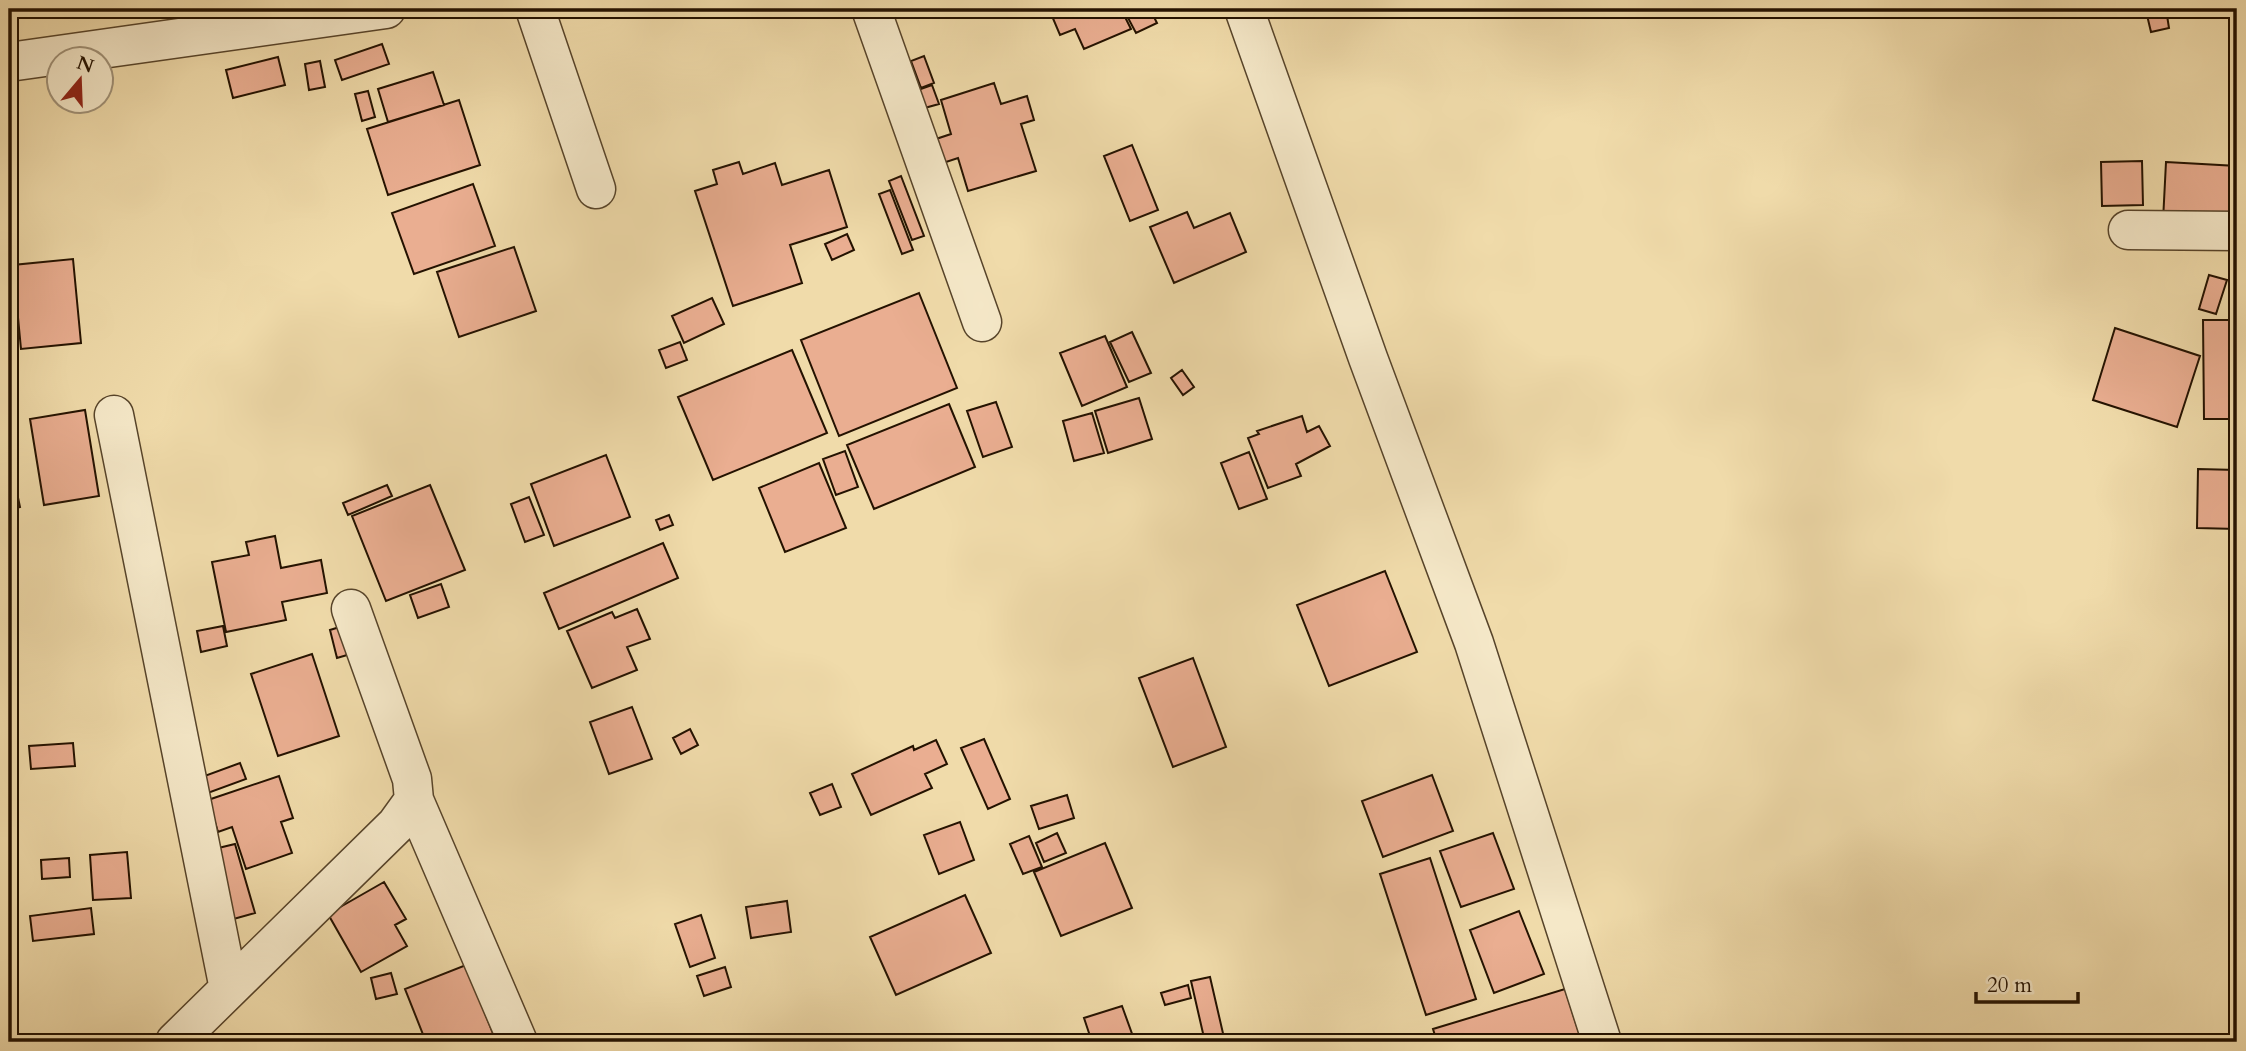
<svg xmlns="http://www.w3.org/2000/svg" width="2246" height="1051" viewBox="0 0 2246 1051" font-family="Cardo,serif">
<style>
.building{fill:#eaae91;stroke:#241200;stroke-width:2}
.lines{fill:none;stroke-linecap:round;stroke-linejoin:round}
.minor-casing{stroke:#57442a;stroke-width:41}
.minor{stroke:#f5e8c8;stroke-width:38}
</style>
<rect width="100%" height="100%" fill="#f0dbaa"/>
<filter id="stains"><feTurbulence type="fractalNoise" baseFrequency=".00286" numOctaves="4"/><feColorMatrix values="0 0 0 0 .2 0 0 0 0 .09 0 0 0 0 .02 0 0 0 .5 -.17"/></filter>
<radialGradient id="worn" r=".72"><stop offset=".6" stop-color="#630" stop-opacity="0"/><stop offset="1" stop-color="#630" stop-opacity=".3"/></radialGradient>
<path class="building" d="M1049,9h72l10,20 -47,20 -9,-20 -15,6z
M1142,9h8l7,14 -21,10 -9,-17z
M2166,9l3,19 -18,4 -5,-21z
M382,44l7,20 -47,16 -7,-20z
M924,56l10,27 -13,5 -10,-27z
M278,57l7,28 -52,13 -7,-28z
M320,61l5,26 -16,3 -4,-26z
M433,72l11,33 -56,17 -10,-33z
M994,83l7,21 26,-8 7,24 -13,4 15,47 -68,20 -10,-33 -15,5 -7,-24 15,-5 -10,-34z
M932,85l7,19 -18,5 -6,-18z
M368,91l7,26 -13,4 -7,-27z
M459,100l21,65 -92,30 -21,-66z
M1132,145l26,65 -28,11 -26,-65z
M2142,161l1,44 -41,1 -1,-44z
M739,162l4,12 32,-11 7,22 47,-15 18,57 -57,18 12,38 -69,23 -38,-115 22,-7 -4,-14z
M2166,162l71,4v46l-74,9z
M901,176l23,60 -12,4 -23,-59z
M473,184l22,62 -81,28 -22,-61z
M890,190l23,60 -11,4 -23,-60z
M1187,212l7,16 36,-15 16,39 -72,31 -24,-56z
M847,234l7,16 -22,10 -7,-16z
M514,247l22,64 -77,26 -22,-65z
M73,259l8,84 -60,6 -8,-84z
M2209,275l18,5 -11,34 -17,-5z
M919,293l38,95 -118,48 -38,-96z
M712,298l12,26 -40,19 -12,-27z
M2203,320h34v99h-33z
M2115,328l85,28 -23,71 -84,-27z
M1132,332l19,41 -22,9 -19,-40z
M1105,336l22,51 -45,19 -22,-53z
M680,342l7,18 -21,8 -7,-18z
M792,350l35,83 -114,47 -35,-83z
M1182,370l12,17 -11,8 -12,-17z
M1139,398l13,41 -44,14 -13,-42z
M996,402l16,45 -29,10 -16,-46z
M949,404l26,63 -101,42 -27,-64z
M85,410l14,86 -55,9 -14,-86z
M1092,413l12,40 -30,8 -11,-40z
M1302,416l5,16 12,-6 11,20 -34,18 5,12 -33,12 -20,-50 11,-4 -2,-3z
M845,451l13,36 -22,8 -13,-36z
M1249,452l18,47 -28,10 -18,-46z
M9,455l11,52 -11,3z
M606,455l24,62 -76,29 -23,-62z
M819,463l27,65 -61,24 -26,-64z
M2198,469l39,1v59l-40,-1z
M387,485l5,11 -44,19 -5,-12z
M430,485l35,85 -79,31 -34,-85z
M529,497l15,38 -19,7 -14,-38z
M669,515l4,10 -13,5 -4,-10z
M275,536l6,32 40,-8 6,33 -45,9 4,18 -60,12 -14,-70 37,-7 -3,-13z
M663,543l15,35 -119,51 -15,-36z
M1385,571l32,81 -88,34 -32,-81z
M441,584l8,23 -31,11 -8,-23z
M637,609l13,30 -23,8 10,23 -45,18 -25,-57 45,-19 3,6z
M346,625l8,28 -17,5 -7,-28z
M223,626l4,20 -26,6 -4,-21z
M312,654l27,82 -61,20 -27,-82z
M1193,658l33,89 -53,20 -34,-89z
M632,707l20,52 -43,15 -19,-52z
M690,729l8,16 -17,9 -8,-16z
M984,739l26,60 -22,10 -27,-61z
M936,740l11,24 -22,10 7,14 -61,27 -19,-41 61,-28 1,4z
M73,743l2,23 -44,3 -2,-23z
M240,763l6,16 -41,15 -6,-16z
M1432,775l21,56 -70,26 -21,-56z
M279,776l14,42 -12,4 11,31 -46,16 -14,-42 -14,5 -10,-32z
M832,784l9,23 -21,8 -10,-22z
M1067,795l7,23 -35,11 -8,-23z
M960,822l14,38 -35,14 -15,-39z
M1057,833l9,20 -22,9 -8,-19z
M1493,833l21,56 -53,18 -21,-56z
M1029,836l13,31 -19,7 -13,-30z
M1105,843l27,65 -71,28 -27,-64z
M235,844l20,69 -25,7 -20,-70z
M127,852l4,46 -38,2 -3,-45z
M69,858l1,19 -28,2 -1,-19z
M1430,858l46,141 -50,16 -46,-141z
M384,882l22,37 -11,6 12,21 -46,26 -33,-58z
M965,895l26,58 -95,42 -26,-58z
M787,901l4,31 -40,6 -5,-31z
M91,908l3,26 -61,7 -3,-25z
M1519,911l25,63 -50,19 -24,-63z
M701,915l14,43 -25,9 -15,-43z
M466,965l28,71 -17,6h-51l-21,-53z
M725,967l6,20 -27,9 -7,-20z
M391,973l6,21 -21,5 -5,-21z
M1210,977l15,65h-20l-14,-61z
M1188,985l3,13 -26,7 -4,-12z
M1565,989l17,53h-145l-4,-13z
M1122,1006l13,36h-43l-8,-24z
M1050,1037l2,5h-20z"/>
<g class="lines">
<g class="minor-casing">
<path id="minor" d="M535,9l61,180
M871,9l111,313
M1244,9l124,349 106,285 128,399
M9,62l377,-53
M2128,230l109,1
M114,415l115,574
M414,800l104,242
M175,1042l221,-217 18,-25 -2,-21 -61,-170"/>
</g>
<use href="#minor" class="minor"/>
</g>
<rect width="2246" height="1051" fill="none" stroke="#f0dbaa" stroke-width="35"/>
<rect x="10" y="10" width="2225" height="1030" fill="none" stroke="#241200" stroke-width="3.5"/>
<rect x="18" y="18" width="2211" height="1016" fill="none" stroke="#241200" stroke-width="2"/>
<g transform="translate(80 80) rotate(19)"><circle r="33" fill="#f5e8c8" stroke="#a19278" stroke-width="2"/>
<path d="M0-5L12 26L0 18L-12 26Z" fill="#8f2418"/>
<text y="-10" font-size="19" font-weight="bold" text-anchor="middle" fill="#241200">N</text>
</g>
<path d="M1976 992v10h102v-10" fill="none" stroke="#241200" stroke-width="3.5"/>
<text x="1987" y="992" font-size="21" fill="#241200" stroke="#f5e8c8" stroke-width="5" paint-order="stroke">20 m</text>
<rect width="100%" height="100%" filter="url(#stains)"/>
<rect width="100%" height="100%" fill="url(#worn)"/>
</svg>
